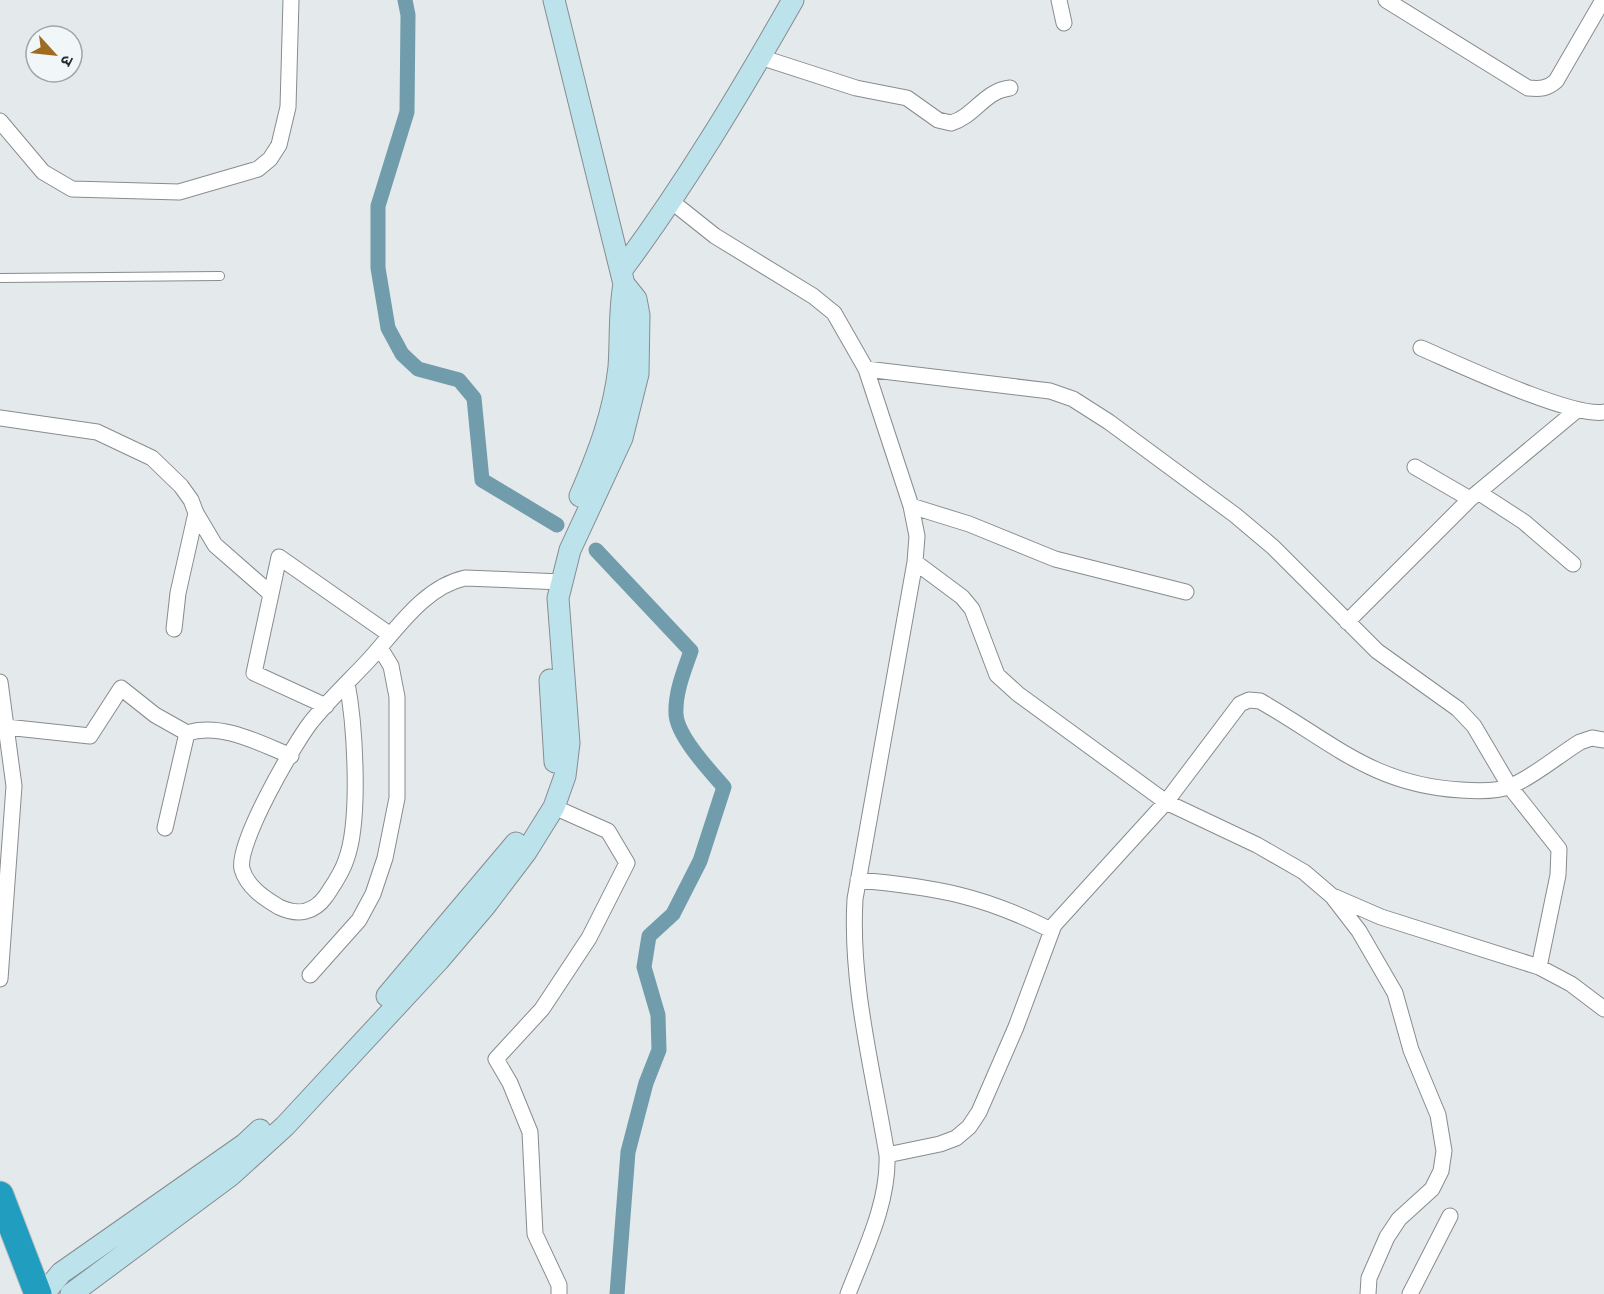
<svg xmlns="http://www.w3.org/2000/svg" width="1604" height="1294" viewBox="0 0 1604 1294" font-family="'Work Sans','Noto Sans Devanagari',sans-serif">
<style>
.lines{fill:none;stroke-linecap:round;stroke-linejoin:round}
.canal{stroke:#709cab;stroke-width:15}
.lane-casing{stroke:#878c8e;stroke-width:10}
.street-casing{stroke:#878c8e;stroke-width:17}
.secondary-casing{stroke:#878c8e;stroke-width:23}
.highway-casing{stroke:#c3c3c3;stroke-width:29}
.lane{stroke:#fff;stroke-width:8}
.street{stroke:#fff;stroke-width:15}
.secondary{stroke:#bce2ec;stroke-width:21}
.highway{stroke:#219dbf;stroke-width:27}
</style>
<rect width="100%" height="100%" fill="#e4e9ec"/>
<g class="lines">
<path class="canal" d="M405,0l3,15 -1,97 -29,94v62l10,60 14,26 16,15 41,11 15,18 8,82 75,45
M596,550l95,101c-7,20 -16,41 -15,63 1,22 34,57 48,73l-24,74 -27,53 -24,22 -5,31 14,48 1,35 -13,33 -18,69 -11,142"/>
<g class="lane-casing">
<path id="lane" d="M0,278l220,-2"/>
</g>
<g class="street-casing">
<path id="street" d="M1059,0l5,23
M1386,0l142,88c12,1 19,1 28,-7l47,-81
M760,57l96,31 51,10 31,22 13,3c24,-7 33,-32 59,-35
M0,121l43,51 29,17 107,3 79,-23 12,-10 9,-14 9,-38 3,-107
M671,201l44,35 98,60 21,17 32,56 45,137 6,30 -2,26 -60,337c-5,86 18,171 32,256 2,47 -22,95 -39,139
M1421,348c35,15 151,70 183,64
M866,369l184,22 23,8 36,23 126,93 38,32 104,104 81,58 16,17 36,61 49,62 -1,26 -19,92
M0,418l97,14 55,26 29,28 10,14 5,13 -18,80 -4,36
M1415,467l55,32
M1478,492l46,30 49,42
M911,506l58,18 86,35 131,33
M196,513l19,32 56,49
M915,562l47,35 10,12 25,66 21,19 148,108 91,43 47,27 28,24 27,35 36,62 16,57 27,65 6,36 -3,20 -9,18 -33,30 -12,18 -18,41 -1,16
M1347,622l123,-123 107,-89
M0,682l14,104 -14,193
M347,683c8,42 14,138 -1,177 -4,13 -12,24 -20,36 -12,17 -28,20 -47,11 -15,-9 -32,-20 -37,-38 -6,-25 52,-125 69,-147 17,-21 37,-40 56,-60 28,-30 56,-75 98,-84l97,4
M326,706l-72,-33 25,-116 110,77
M6,727l84,9 31,-48 34,27 32,18
M554,807l54,24 19,32 -38,75 -47,71 -46,50 14,24 20,49 5,102 24,51v9
M165,828l22,-95c34,-11 72,10 104,23
M858,880c76,7 124,15 193,50
M1335,897l46,20 158,50 32,17 33,25
M310,975l49,-55 14,-26 12,-36 12,-60v-101l-6,-31 -11,-18
M887,1155l53,-11 16,-6 13,-11 10,-15 37,-85 38,-102 112,-123 74,-98 9,-4 11,1c72,41 113,84 201,89 14,1 37,2 50,-4 22,-9 48,-31 69,-44l12,-4 12,2
M1410,1294l40,-78"/>
</g>
<g class="secondary-casing">
<path id="secondary" d="M621,271c64,-86 119,-178 172,-271
M580,496c18,-42 34,-83 39,-129 2,-28 0,-56 5,-83
M550,680l5,82
M387,996l129,-153
M46,1291l15,-18 184,-129 15,-14
M71,1294l160,-119 54,-49 154,-166 46,-54 41,-54 28,-45 11,-31 4,-33 -11,-145 12,-48 52,-112 16,-64 1,-59 -3,-16 -12,-15 -70,-284"/>
</g>
<g class="highway-casing">
<path id="highway" d="M0,1195l38,99"/>
</g>
<use href="#lane" class="lane"/>
<use href="#street" class="street"/>
<use href="#secondary" class="secondary"/>
<use href="#highway" class="highway"/>
</g>
<g transform="translate(54 54) rotate(117)"><circle r="28" fill="#f1f7f9" stroke="#a0a5a6" stroke-width="1.5"/>
<path d="M0-4.5L10 22L0 15L-10 22Z" fill="#9e6b21"/>
<text y="-9" font-size="16" font-weight="bold" text-anchor="middle" fill="#27292a">उ</text>
</g>
</svg>
